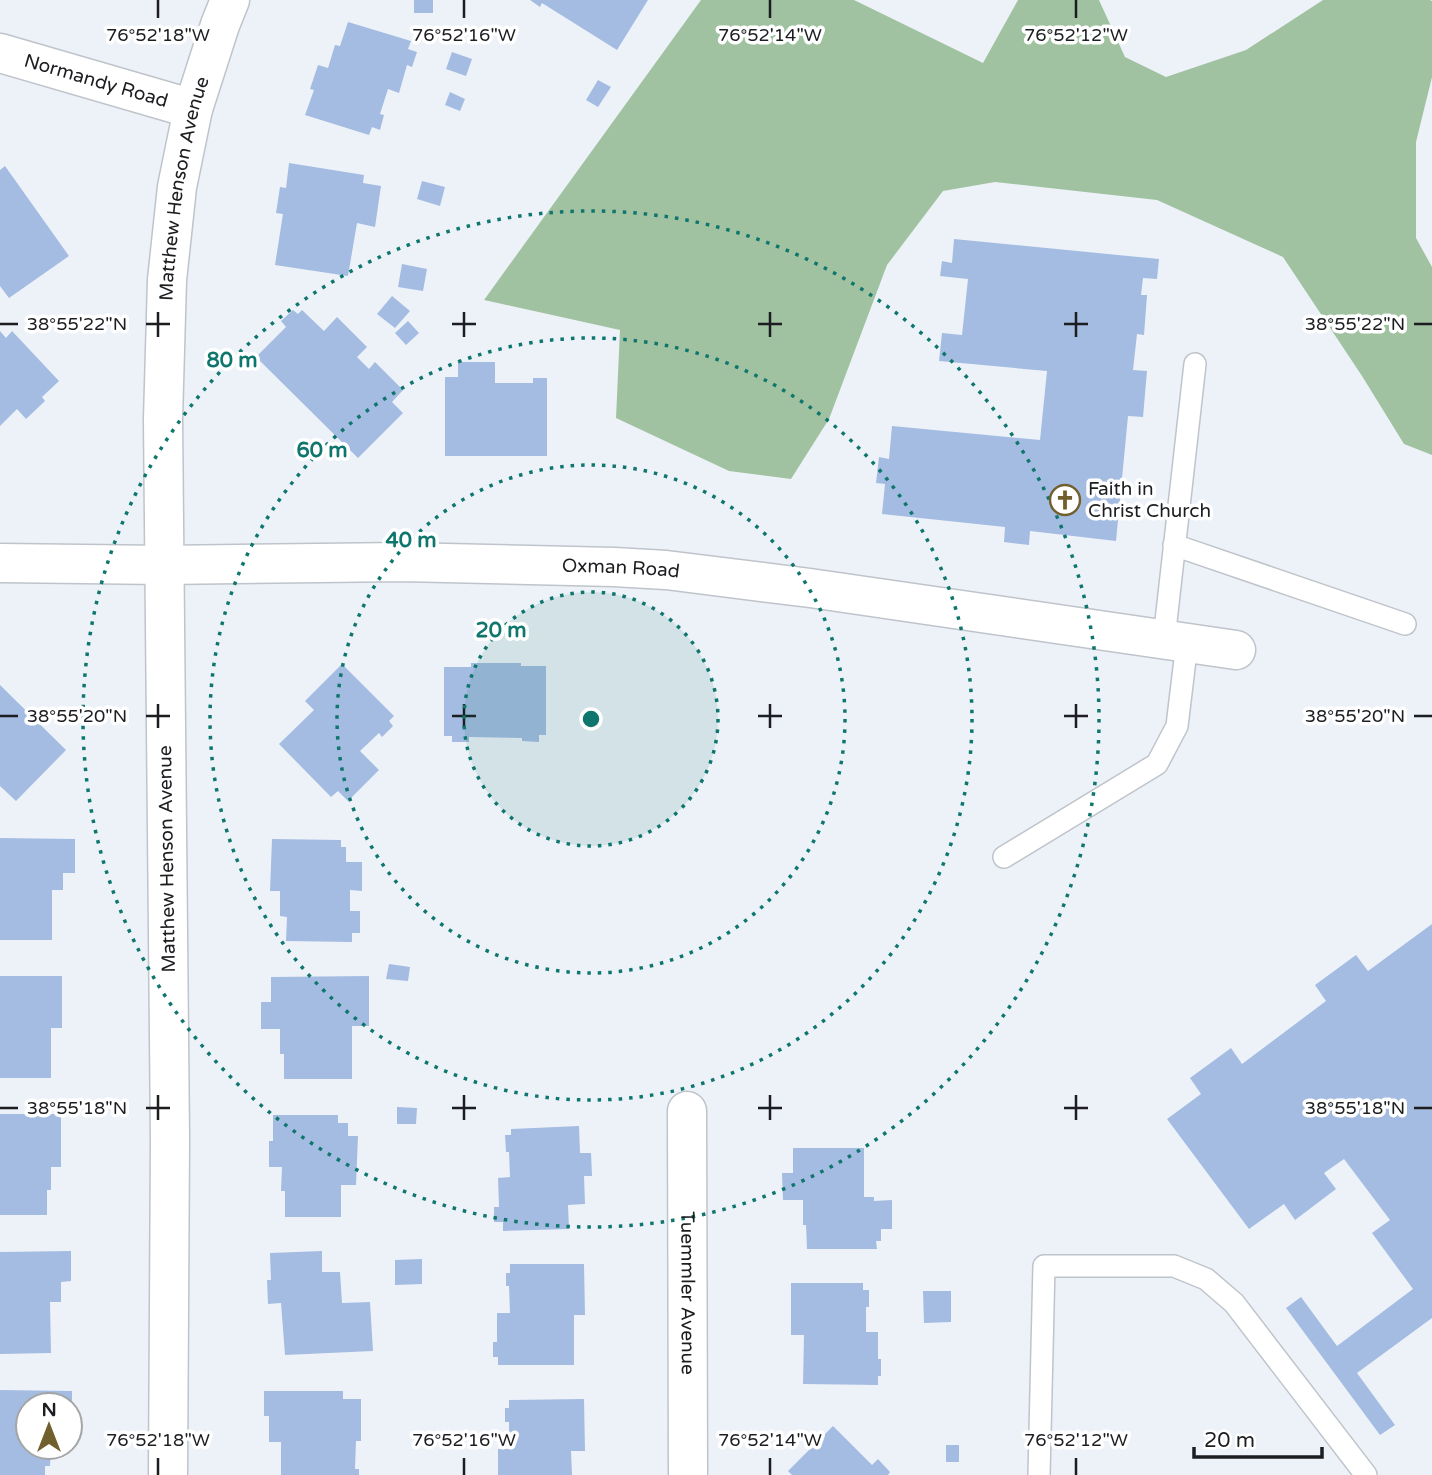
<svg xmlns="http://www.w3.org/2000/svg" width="1432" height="1475" viewBox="0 0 1432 1475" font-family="'Varela Round',sans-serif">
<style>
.forest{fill:#a1c2a1}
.building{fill:#a4bce1}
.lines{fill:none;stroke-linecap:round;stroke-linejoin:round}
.service-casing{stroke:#bfc4cb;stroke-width:24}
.minor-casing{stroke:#bfc4cb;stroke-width:41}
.tertiary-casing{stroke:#bfc4cb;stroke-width:41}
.service{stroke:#fff;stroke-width:21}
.minor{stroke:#fff;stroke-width:38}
.tertiary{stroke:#fff;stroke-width:38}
.ticks{fill:none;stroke:#1c1d20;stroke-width:2.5}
.ring{fill:none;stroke:#0f766e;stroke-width:3.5;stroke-dasharray:3.5 7}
.labels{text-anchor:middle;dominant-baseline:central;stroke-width:7;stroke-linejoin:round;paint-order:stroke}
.street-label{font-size:19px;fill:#1c1d20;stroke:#fff}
.poi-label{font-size:19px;fill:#1c1d20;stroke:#fff;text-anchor:start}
.ticks-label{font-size:18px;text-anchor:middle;fill:#1c1d20;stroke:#fff;stroke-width:7;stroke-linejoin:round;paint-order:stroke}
.centre{fill:#0f766e;stroke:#fff;stroke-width:3.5}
.ring-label{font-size:21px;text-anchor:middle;font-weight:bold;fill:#0f766e;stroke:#fff;stroke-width:7;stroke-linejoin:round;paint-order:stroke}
</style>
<rect width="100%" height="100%" fill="#edf2f9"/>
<path class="forest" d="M701,0h153l129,63 35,-63h81l26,57 41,20 80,-27 77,-50h107l2,1v76l-16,65v96l16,29v188l-28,-11 -42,-68 -79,-119 -126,-57 -162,-18 -52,9 -56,74 -58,154 -38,60 -62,-8 -113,-53 4,-88 -136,-30z"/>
<path class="building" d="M414,0h19v13h-19z
M530,0h118l-31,50 -75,-47 -2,4z
M348,22l63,19 -3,8 9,3 -5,15 -5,-2 -8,28 -11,-4 -8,25 4,1 -4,15 -8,-3 -3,8 -64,-20 9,-25 -4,-1 8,-24 10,3 7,-23 5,1z
M452,52l20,7 -6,17 -20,-7z
M598,80l13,7 -13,20 -12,-7z
M450,92l15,7 -5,12 -15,-6z
M289,163l75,12 -1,8 18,3 -6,41 -18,-4 -9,53 -73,-11 8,-51 -7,-1 4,-26 6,1z
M5,166l64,90 -60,42 -9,-12v-116z
M422,181l23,6 -5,19 -23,-7z
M954,239l205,20 -2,20 -14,-1 -2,17h6l-3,40 -7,-1 -4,36 14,1 -4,46 -15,-1 -12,125 -86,-10 -1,14 -25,-3 1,-15 -123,-13 3,-30 -9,-1 3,-26 10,2 3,-33 148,14 7,-69 -108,-10 3,-28 20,2 6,-56 -28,-3 2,-15 10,2z
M402,264l25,5 -4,22 -25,-4z
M392,296l18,15 -15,17 -18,-14z
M293,310l5,4 4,-4 22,21 13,-14 30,30 -10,10 12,12 6,-7 28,28 -11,12 11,11 -45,45 -102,-101 30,-30 -5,-6z
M408,321l11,12 -13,12 -11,-12z
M0,331l6,7 6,-7 47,50 -17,16 3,4 -19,18 -9,-10 -17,17z
M458,362h37v21h38v-5h14v78h-102v-79h13z
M471,663h50v3h25v69h-7v7l-17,-1v-3l-53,-1v5h-17v-6h-8v-69h27z
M342,664l52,52 -5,5 4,5 -11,11 -3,-4 -19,18 19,19 -31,31 -10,-10 -7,6 -52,-53 35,-34 -9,-9z
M0,685l66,65 -50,51 -16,-15z
M0,838l75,1v34h-12v17h-11v50h-52z
M272,839l69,1v7h5v15h16v29l-12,-1v21h10v22h-8v9l-66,-1 1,-24 -7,-1v-25h-10z
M1432,924v394l-75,55 38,52 -15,10 -94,-127 15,-11 36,49 76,-57 -41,-56 18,-13 -46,-61 -20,14 12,16 -41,31 -11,-16 -35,25 -82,-110 34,-25 -11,-16 41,-30 11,16 84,-63 -11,-16 41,-30 12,16z
M389,964l21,3 -2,14 -22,-2z
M0,976h62v52h-11v50h-51z
M369,976v50h-17v53h-68v-25h-4v-25h-19v-27h10v-25z
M397,1107l20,1 -1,16h-19z
M0,1114h61v53h-10v23h-4v25h-47z
M273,1115h65v8h10v13h10l-2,49h-15v32h-56v-26h-4l1,-24h-13v-26h4z
M579,1126l1,27h11l1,23h-8l1,28 -17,1 1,24 -66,2v-9h-9v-15h5l-1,-29 12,-1 -1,-25h-3l-1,-17h6v-6z
M793,1148h71v49h10v4l18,-1v29h-11v12h-5l1,8h-70l-1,-24h-3v-25h-20l-1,-27h11z
M71,1251v30l-10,1v20h-11l1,51 -51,1v-102z
M322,1251v21h18l2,31 28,-1 3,49 -88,4 -4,-52 -13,1 -1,-24h4l-1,-27z
M422,1259v25l-27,1v-25z
M510,1264h74l1,51h-11v50h-76v-8h-5v-15h4v-29h13l-1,-27h-3v-13h4z
M791,1283h72v7h6v17h-3v25h12v27h3v17h-3v9l-75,-1 1,-49h-13z
M923,1291h28v31l-27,1z
M0,1390l72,1v14h-44v42h23l-1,19h-5v9h-45z
M264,1391h79v8h18v42h-5l-1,28h4v6h-78v-33h-12v-26h-5z
M584,1399l1,52h-14l1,24h-74v-26h11v-27h-4v-14h4v-8z
M833,1426l39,39 6,-6 12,13 -2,3h-96l-4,-4z
M946,1445h13v17h-13z"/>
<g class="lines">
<g class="service-casing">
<path id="service" d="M1174,545l231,79
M1164,639l31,-275
M1004,857l153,-93 20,-38 10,-83
M1039,1475l5,-209h130l32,13 28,24 132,172"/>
</g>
<g class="minor-casing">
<g id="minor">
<path id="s1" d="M0,53l193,56"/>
<path id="s2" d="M0,563l164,2 239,-3 211,5 52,3 144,18 426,62"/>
<path id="s3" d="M687,1111l1,364"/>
</g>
</g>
<g class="tertiary-casing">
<g id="tertiary">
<path id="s4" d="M168,1475l2,-336 -7,-720 4,-139 10,-93 16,-78 27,-84 10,-25"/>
</g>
</g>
<use href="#service" class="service"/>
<use href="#minor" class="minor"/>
<use href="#tertiary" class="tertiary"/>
</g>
<path class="ticks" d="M158,0v18M464,0v18M770,0v18M1076,0v18M158,312v25M464,312v25M770,312v25M1076,312v25M0,324h18M146,324h24M452,324h24M758,324h24M1064,324h24M1414,324h18M158,704v24M464,704v24M770,704v24M1076,704v24M0,716h18M146,716h24M452,716h24M758,716h24M1064,716h24M1414,716h18M158,1095v25M464,1095v25M770,1095v25M1076,1095v25M0,1108h18M146,1108h24M452,1108h24M758,1108h24M1064,1108h24M1414,1108h18M158,1458v17M464,1458v17M770,1458v17M1076,1458v17"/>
<circle cx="591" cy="719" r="127" fill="#0f766e" fill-opacity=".12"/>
<g class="ring">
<circle cx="591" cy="719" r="127"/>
<circle cx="591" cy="719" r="254"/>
<circle cx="591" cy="719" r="381"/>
<circle cx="591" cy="719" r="508"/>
</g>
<defs>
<g id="church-ring" transform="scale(1.575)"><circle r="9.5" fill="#fff" stroke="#715f2d" stroke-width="1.5"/><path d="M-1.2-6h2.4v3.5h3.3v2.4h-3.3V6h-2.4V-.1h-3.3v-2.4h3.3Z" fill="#715f2d"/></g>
</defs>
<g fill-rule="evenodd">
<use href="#church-ring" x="1065" y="500"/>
</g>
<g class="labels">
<g class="street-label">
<text stroke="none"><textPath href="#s1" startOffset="100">Normandy Road</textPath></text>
<text stroke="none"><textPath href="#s4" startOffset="1288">Matthew Henson Avenue</textPath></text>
<text stroke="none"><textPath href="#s2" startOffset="621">Oxman Road</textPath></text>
<text transform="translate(167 859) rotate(-91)">Matthew Henson Avenue</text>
<text stroke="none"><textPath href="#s3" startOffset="182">Tuemmler Avenue</textPath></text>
</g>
<g class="poi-label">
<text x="1088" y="489">Faith in<tspan x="1088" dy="22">Christ Church</tspan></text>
</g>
</g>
<g class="ticks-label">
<text x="158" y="41">76°52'18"W</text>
<text x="464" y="41">76°52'16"W</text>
<text x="770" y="41">76°52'14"W</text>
<text x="1076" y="41">76°52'12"W</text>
<text x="77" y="330">38°55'22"N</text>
<text x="1355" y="330">38°55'22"N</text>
<text x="77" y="722">38°55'20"N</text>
<text x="1355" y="722">38°55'20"N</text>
<text x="77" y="1114">38°55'18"N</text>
<text x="1355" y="1114">38°55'18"N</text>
<text x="158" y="1446">76°52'18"W</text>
<text x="464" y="1446">76°52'16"W</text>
<text x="770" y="1446">76°52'14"W</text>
<text x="1076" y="1446">76°52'12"W</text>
</g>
<circle cx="591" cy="719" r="10" class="centre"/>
<g class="ring-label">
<text x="232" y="367">80 m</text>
<text x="322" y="457">60 m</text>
<text x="411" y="547">40 m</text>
<text x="501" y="637">20 m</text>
</g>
<g transform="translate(49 1426)"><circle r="33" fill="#ffffff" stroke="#a4a5a6" stroke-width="2"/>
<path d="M0-5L12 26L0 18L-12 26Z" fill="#715f2d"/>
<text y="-10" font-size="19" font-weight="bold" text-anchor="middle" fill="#1c1d20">N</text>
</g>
<path d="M1194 1447v10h128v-10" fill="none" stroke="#1c1d20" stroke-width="3.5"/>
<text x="1204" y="1447" font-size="21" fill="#1c1d20" stroke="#ffffff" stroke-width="5" paint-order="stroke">20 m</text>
</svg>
